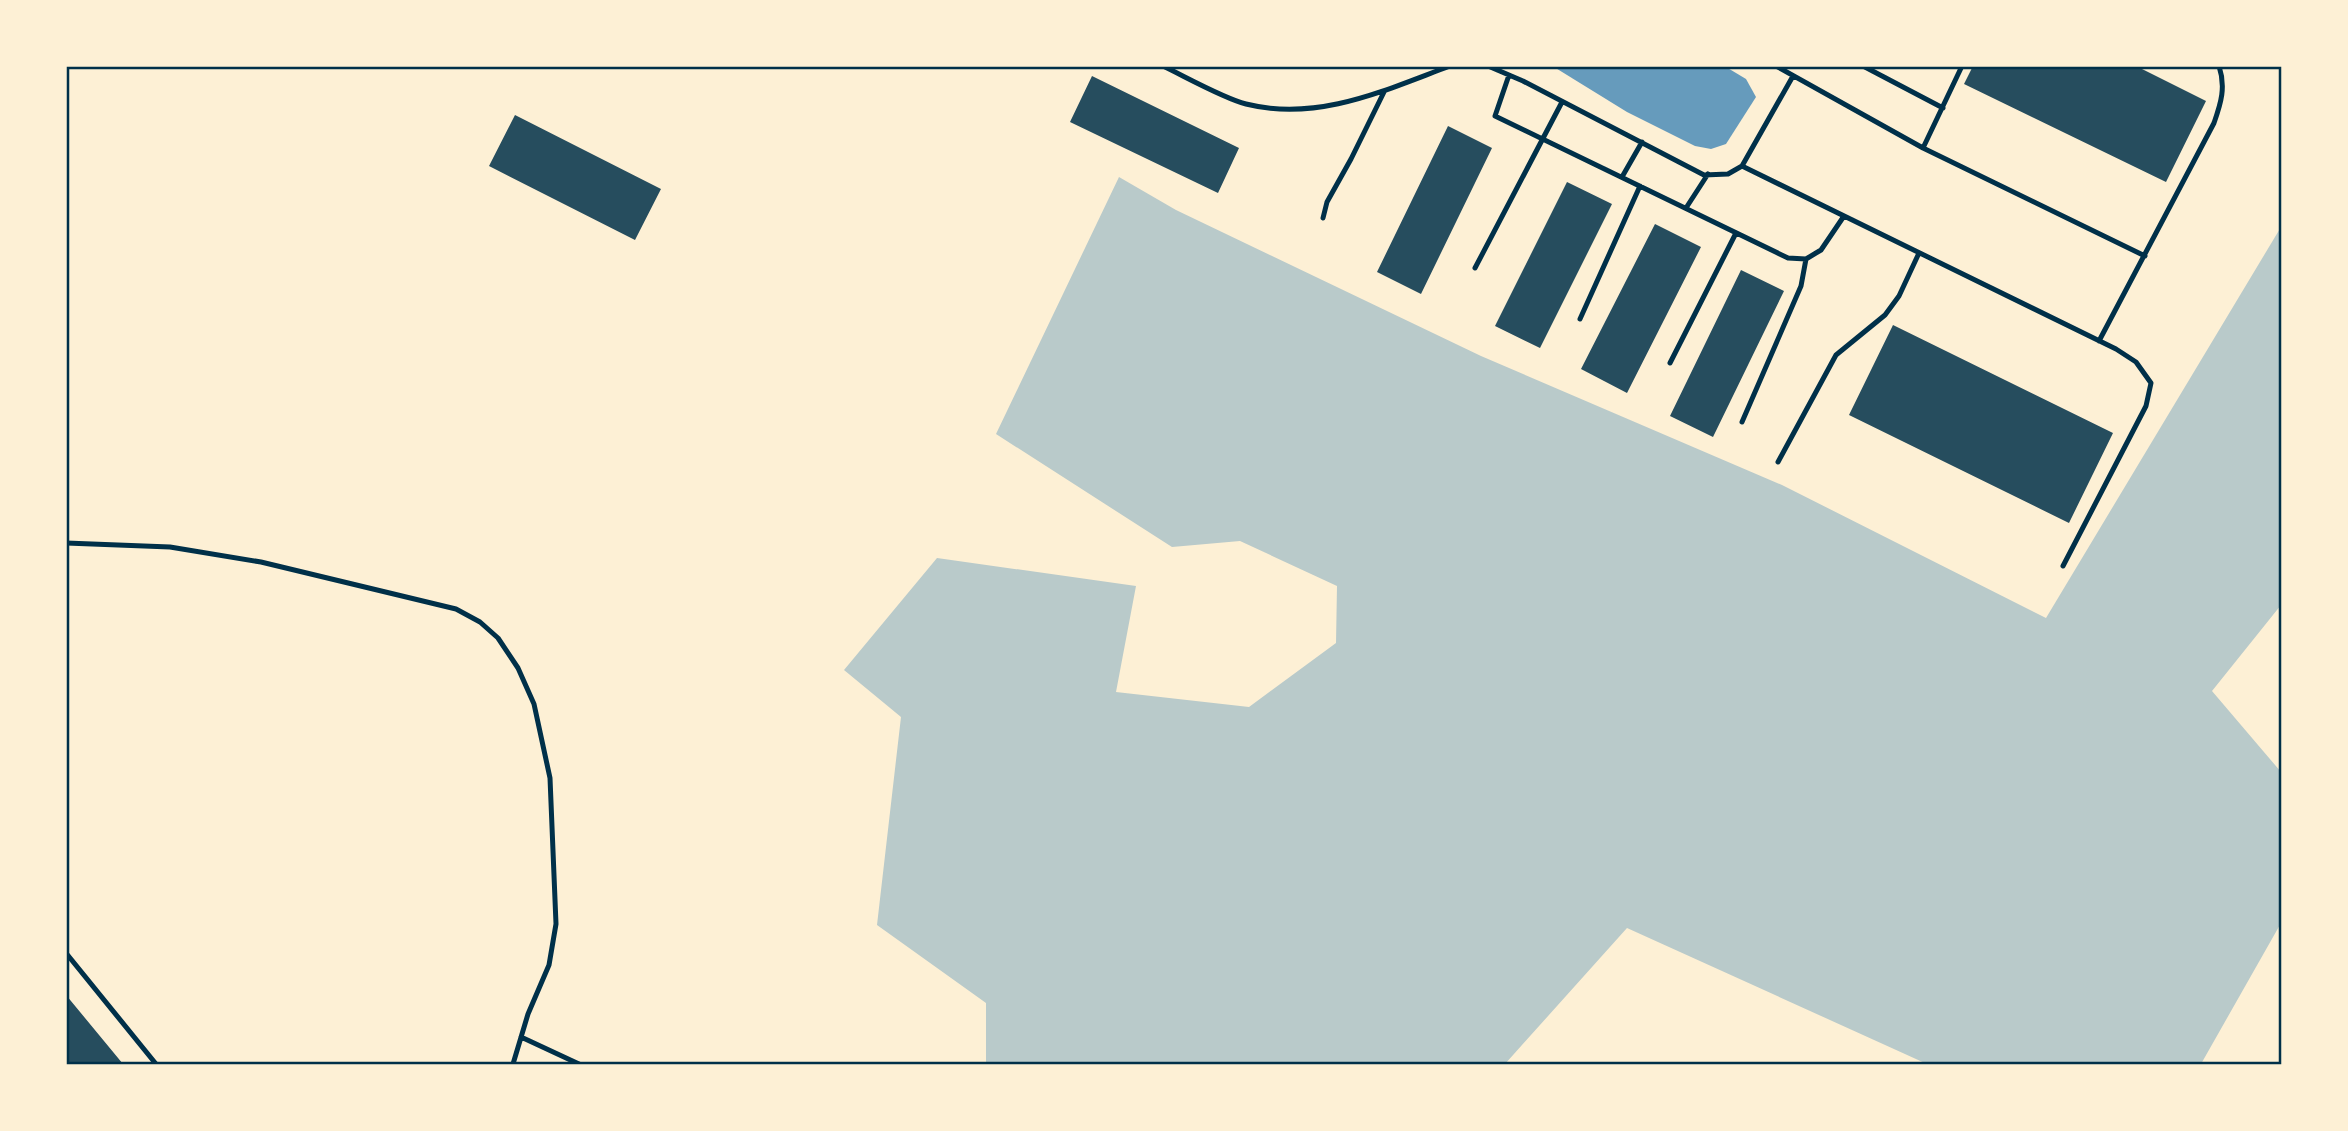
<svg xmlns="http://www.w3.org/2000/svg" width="2348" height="1131" viewBox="0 0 2348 1131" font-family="Overpass,sans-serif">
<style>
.green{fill:#b9caca}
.water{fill:#669bbc}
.building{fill:#264d5e}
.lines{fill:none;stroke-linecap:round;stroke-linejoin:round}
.service{stroke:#003049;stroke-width:5}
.neatline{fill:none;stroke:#003049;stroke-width:2.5}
</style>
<rect width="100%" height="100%" fill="#fdf0d5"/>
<path class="green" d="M1119,177l57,33 305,146 301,129 264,133 235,-391v378l-69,86 69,81v151l-80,141h-274l-300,-136 -122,136h-519v-61l-109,-78 24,-208 -57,-47 93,-112 199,28 -20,106 133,15 87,-64 1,-57 -97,-45 -68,6 -176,-113z"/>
<path class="water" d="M1554,67h172l20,12 10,18 -30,47 -15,5 -16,-3 -68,-34z"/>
<path class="building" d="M1973,66h163l70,35 -40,81 -202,-98z
M1092,76l147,72 -21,45 -148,-71z
M515,115l146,74 -26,51 -146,-74z
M1448,126l44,22 -71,146 -44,-22z
M1567,182l45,22 -72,144 -45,-22z
M1655,224l46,23 -74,146 -46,-24z
M1741,270l43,21 -71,146 -43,-21z
M1893,325l220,108 -44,90 -220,-108z
M66,995l57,69h-57z"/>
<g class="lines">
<path class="service" d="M1163,66c23,11 60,32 83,38 72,18 139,-14 204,-38
M1488,66l35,15 181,94 24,-1 14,-8 374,183 20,13 15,21 -5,23 -83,160
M1776,66l147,82 222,108
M1863,66l80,42
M1509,75l-14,41 293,142 18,1 15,-9 23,-34
M1923,148l39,-82
M1742,166l51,-90
M1622,177l20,-35
M1686,208l22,-34
M1323,218l4,-16 24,-43 33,-67
M1475,268l87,-166
M1580,319l60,-133
M2099,341l115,-218c7,-20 12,-36 5,-57
M1670,363l66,-130
M1742,422l59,-136 5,-27
M1778,462l58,-107 49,-40 14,-19 20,-43
M66,543l104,4 91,15 195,47 24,13 18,16 20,30 16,36 16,74 6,146 -7,41 -21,49 -15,50
M66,953l90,111
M521,1037l58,27"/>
</g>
<rect width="2348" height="1131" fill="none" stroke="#fdf0d5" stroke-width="136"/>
<rect x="68" y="68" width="2212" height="995" class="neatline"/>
</svg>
